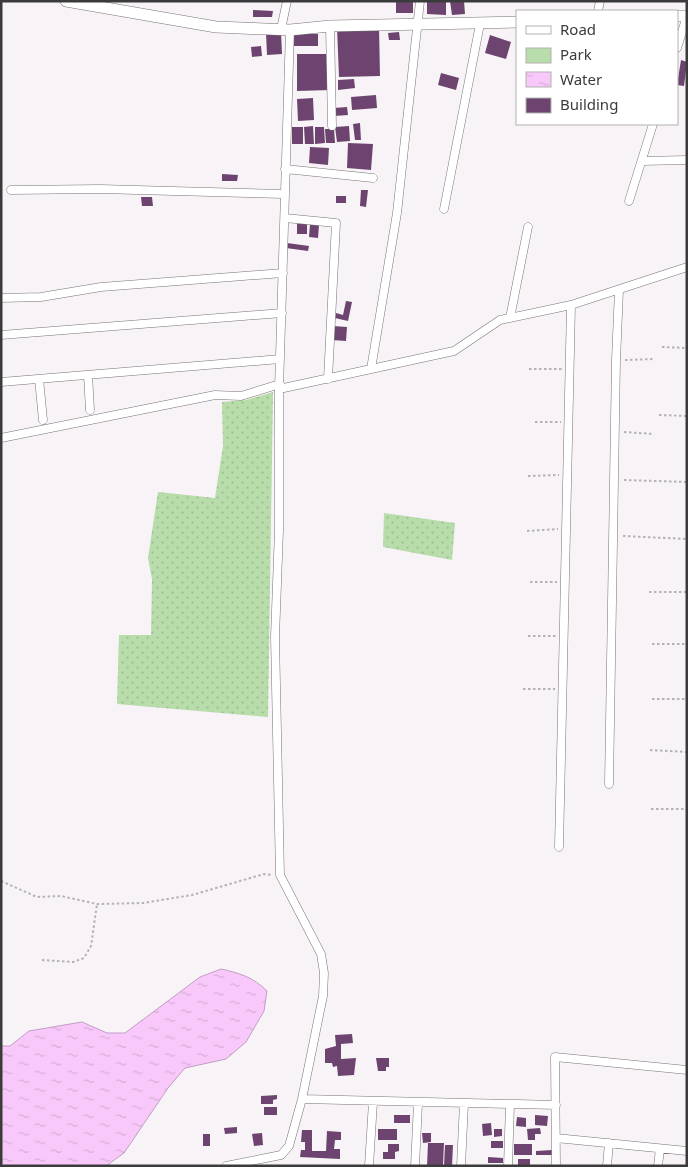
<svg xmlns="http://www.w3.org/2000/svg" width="688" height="1167" viewBox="0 0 688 1167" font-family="'Noto Sans',sans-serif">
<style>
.green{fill:url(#green-dots)}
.water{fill:url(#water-ripples);stroke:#c09ec2}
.building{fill:#6d446f}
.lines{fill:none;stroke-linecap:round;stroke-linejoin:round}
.street-casing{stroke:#777377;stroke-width:9}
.secondary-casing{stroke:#777377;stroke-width:12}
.path{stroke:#b5b2b5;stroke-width:2;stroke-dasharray:2.5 2.5;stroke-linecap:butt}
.street{stroke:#fff;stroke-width:8}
.secondary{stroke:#fff;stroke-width:11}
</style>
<defs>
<pattern id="green-dots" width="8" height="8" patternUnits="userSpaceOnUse" patternTransform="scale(1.25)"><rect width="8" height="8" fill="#b8dcaa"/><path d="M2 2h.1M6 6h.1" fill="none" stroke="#9fbe93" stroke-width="1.8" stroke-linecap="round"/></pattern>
<pattern id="water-ripples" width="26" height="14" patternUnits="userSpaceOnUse" patternTransform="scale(1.25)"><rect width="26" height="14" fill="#f9c8fb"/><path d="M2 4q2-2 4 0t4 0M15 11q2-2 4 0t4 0" fill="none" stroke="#d6add8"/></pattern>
</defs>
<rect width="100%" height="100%" fill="#f7f3f7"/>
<path class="green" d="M273,392l-5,325 -151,-13 2,-69h32l1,-56 -4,-21 10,-66 57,6 8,-52 -1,-44 24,-2z
M384,513l71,10 -3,37 -69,-13z"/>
<path class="water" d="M221,969c18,4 32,8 46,22l-3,20 -18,31 -20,17 -41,9 -17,20 -44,65 -18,13h-105v-120h9l19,-15 53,-9 25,11h18l75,-56z"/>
<path class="building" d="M396,1h17v12h-17z
M427,1h19v14l-19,-1z
M450,1h14l1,13 -13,1z
M253,10l20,1 -1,6h-19z
M379,26l1,50 -41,1 -2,-50z
M281,32l1,22 -15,1 -1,-22z
M399,32l1,8h-11l-1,-7z
M294,33l24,1v12h-24z
M490,35l21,7 -5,17 -21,-6z
M261,46l1,10 -10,1 -1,-10z
M297,54h32l1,36 -33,1z
M681,60l6,2 -3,24 -7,-1z
M441,73l18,5 -3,12 -18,-5z
M354,79l1,9 -17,2v-10z
M376,95l1,13 -25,2 -1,-13z
M313,98l1,22 -16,1 -1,-22z
M347,107l1,8 -14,1v-8z
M360,123l1,17h-6l-2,-16z
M313,126l1,18h-9l-1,-17z
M349,126l1,15 -13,1 -2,-15z
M292,127h11v17h-11z
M315,127h9l1,16 -10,1z
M325,129h9l1,14h-9z
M348,143l25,1 -2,26 -24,-2z
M310,147l19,1 -1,17 -19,-2z
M222,174l16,1 -1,6h-15z
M361,190h7l-2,17 -6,-1z
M336,196h10v7h-10z
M141,197h11l1,9h-11z
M297,223h10v11h-10z
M310,224l9,1 -1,13 -9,-1z
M287,243l22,3 -1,5 -22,-3z
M346,301l6,1 -4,19 -13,-3 1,-5 7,2z
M333,326l14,1 -1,14 -14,-1z
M352,1034l1,9 -12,1v15l15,-1 -2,17 -16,1 -1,-10 -4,1 -1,-4h-7v-14l11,-3 -1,-11z
M376,1058h13v9h-3v4h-8z
M277,1095v4l-4,1v4h-12v-8z
M264,1107h13v8h-13z
M394,1115h16v8h-16z
M535,1115l13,1 -1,10 -12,-1z
M517,1117l9,1v9l-10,-1z
M491,1123l1,12 -9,1 -1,-12z
M237,1127v6l-12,1 -1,-6z
M540,1128l1,6h-6v6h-7l-1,-11z
M378,1129h19v11h-19z
M494,1129h8v7l-8,1z
M302,1130h10v21h14l1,-20 14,1v8h-6l-1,9h6v10l-40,-2 1,-7h4v-8h-4z
M262,1133l1,12 -9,1 -2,-12z
M422,1133h9v9l-8,1z
M203,1134h7v12h-7z
M491,1141h12v7h-12z
M428,1143h16l-1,23h-16z
M388,1144h11v7l-4,1v7h-12v-7h5z
M514,1144h18v11h-18z
M445,1145h8l-1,21h-8z
M552,1150v5h-16v-4z
M488,1157l15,1v5h-15z
M518,1159h12v7h-12z"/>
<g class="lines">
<g class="street-casing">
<path id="street" d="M598,11l2,-10
M330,26l2,100
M281,29l6,-28
M677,48l10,-32
M642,161l45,-1
M285,169l88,9
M11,190l89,-1 185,5
M629,201l24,-77
M444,209l36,-185
M285,218l51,5 -8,156
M1,298l40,-1 60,-10 182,-14
M510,318l18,-91
M1,335l281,-22
M371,369l26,-156 23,-212
M88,375l2,35
M39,379l4,41
M1,382l279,-23
M279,389l175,-38 46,-31 71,-15 116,-38
M1,438l214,-43 26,1 39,-12
M609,784l7,-424 3,-70
M559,847l12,-542
M302,1099l254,6
M556,1138l131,13
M226,1166l55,-11 8,-9 13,-47 21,-103 1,-23 -3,-19 -41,-79 -5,-238 4,-107v-141l11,-359
M369,1166l4,-64
M415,1166l3,-63
M461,1166l3,-63
M508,1166l2,-62
M556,1166l-1,-109 132,13
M607,1166l2,-23
M658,1166l2,-17"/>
</g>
<g class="secondary-casing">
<path id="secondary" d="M66,1l150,26 74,3 40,-4 187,-4
M677,16h10"/>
</g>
<path class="path" d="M662,347l25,1
M625,360l29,-1
M529,369h33
M659,415l28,1
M535,422h26
M624,432l30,2
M528,476l31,-1
M624,480l63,2
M527,531l31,-2
M623,536l64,3
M530,582h27
M649,592h38
M528,636h28
M652,644h35
M523,689h32
M652,699h35
M650,750l37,2
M651,809h36
M1,881l36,16 24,-1 36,8 46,-1 49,-8 72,-21 8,1
M42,960l31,2 11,-4 7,-12 6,-42"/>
<use href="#street" class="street"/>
<use href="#secondary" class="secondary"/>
</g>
<rect width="688" height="1167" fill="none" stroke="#3c3b3c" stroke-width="5"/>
<rect x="516" y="10" width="162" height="115" fill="#ffffff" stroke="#b1b1b1"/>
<rect x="526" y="26" width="25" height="8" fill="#ffffff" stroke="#b1b1b1"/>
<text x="560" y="35" font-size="15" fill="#3c3b3c">Road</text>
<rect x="526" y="48" width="25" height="15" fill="#b8dcaa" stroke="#b1b1b1"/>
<text x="560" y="60" font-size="15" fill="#3c3b3c">Park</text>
<rect x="526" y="72" width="25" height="15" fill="url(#water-ripples)" stroke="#b1b1b1"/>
<text x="560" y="85" font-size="15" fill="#3c3b3c">Water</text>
<rect x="526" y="98" width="25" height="15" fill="#6d446f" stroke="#b1b1b1"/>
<text x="560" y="110" font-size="15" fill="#3c3b3c">Building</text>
</svg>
